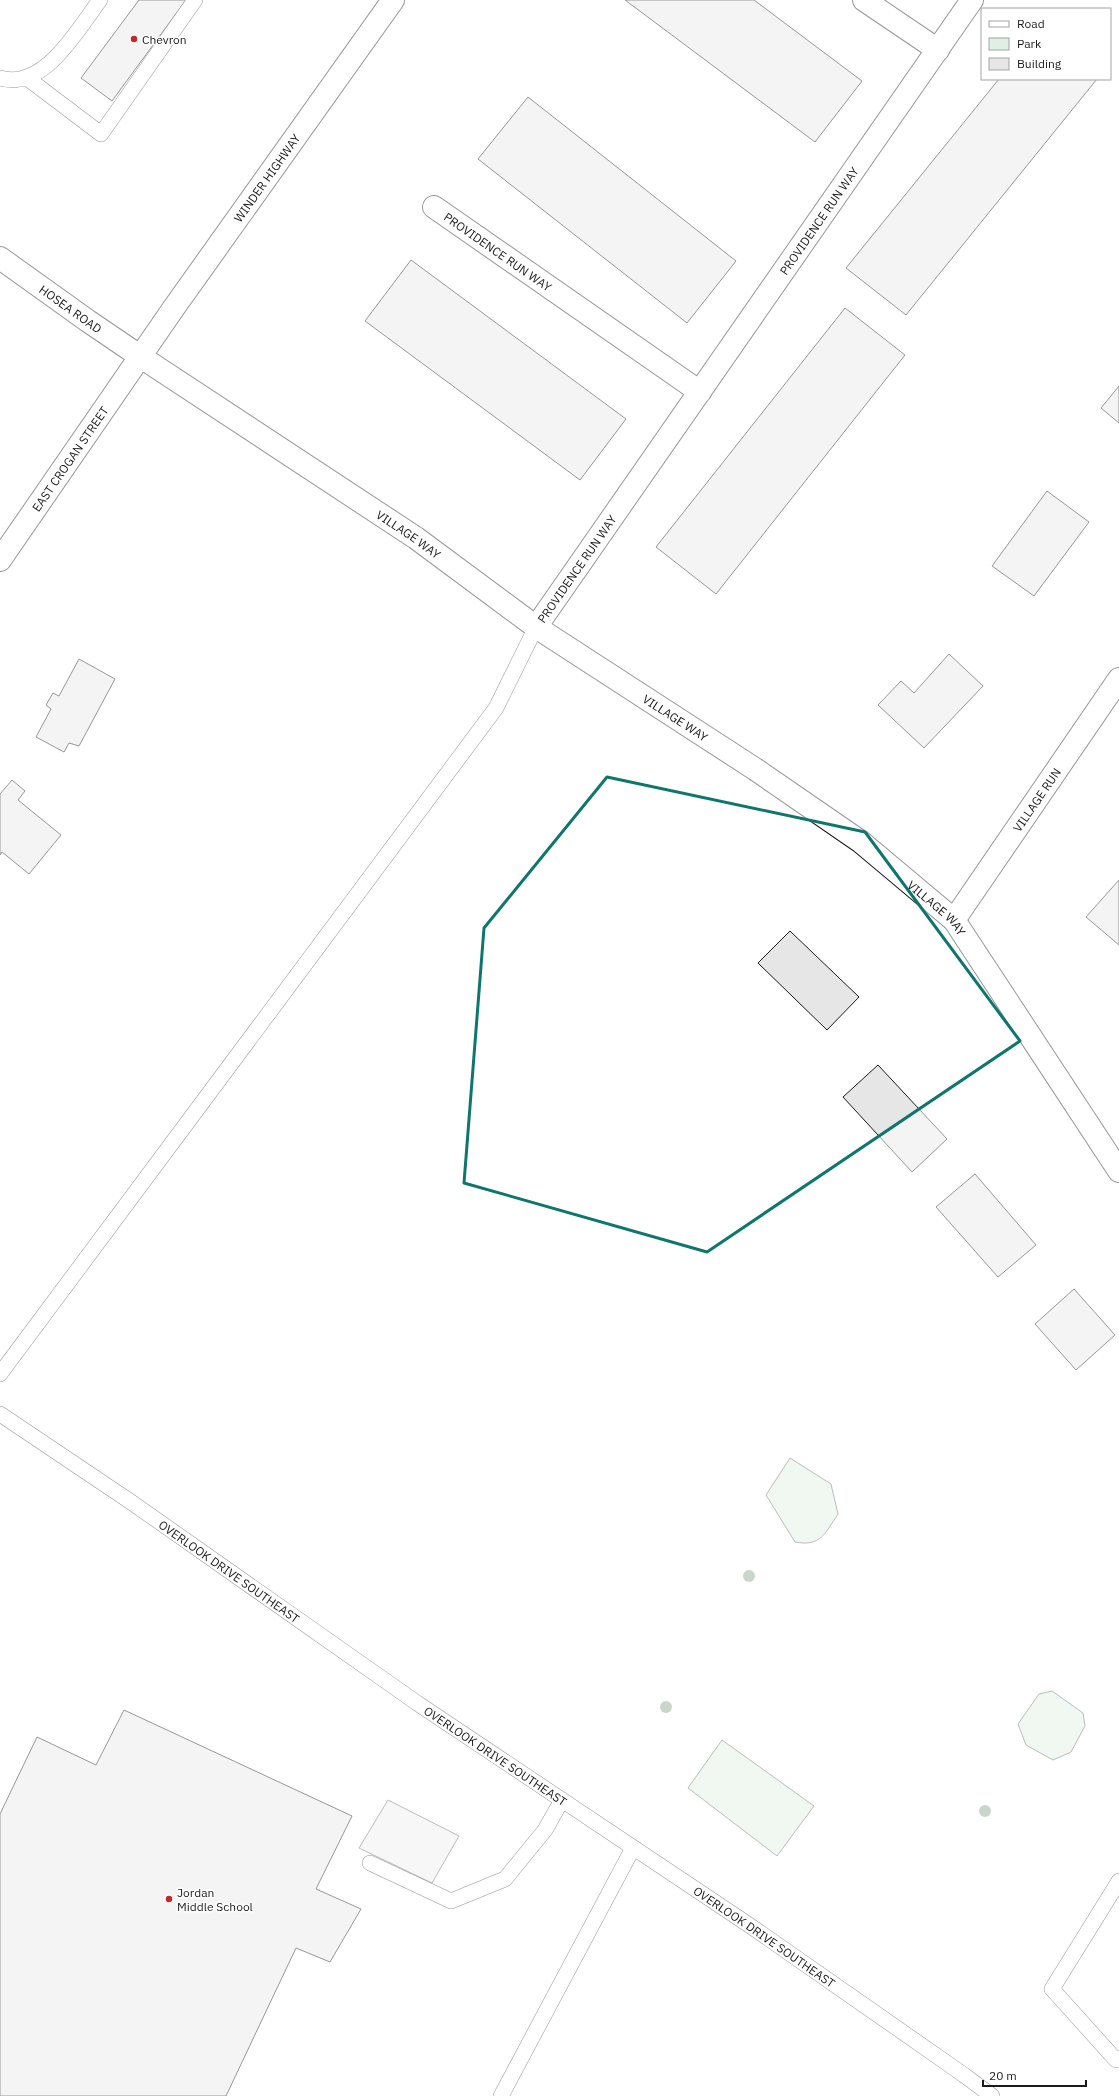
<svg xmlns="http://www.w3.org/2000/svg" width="1119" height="2096" viewBox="0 0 1119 2096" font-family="'IBM Plex Sans',sans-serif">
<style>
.green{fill:#e0efe3;stroke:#6a6a6a}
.parking{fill:#ededed;stroke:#6a6a6a}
.building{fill:#e6e6e6;stroke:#1a1a1a}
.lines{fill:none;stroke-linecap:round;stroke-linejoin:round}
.lane-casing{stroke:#1a1a1a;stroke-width:16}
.street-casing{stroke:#1a1a1a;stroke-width:24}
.secondary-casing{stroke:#1a1a1a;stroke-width:24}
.primary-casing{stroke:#1a1a1a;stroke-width:24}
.lane{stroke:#fff;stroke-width:15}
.street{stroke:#fff;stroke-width:22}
.secondary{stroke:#fff;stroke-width:22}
.primary{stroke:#fff;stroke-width:22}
.tree{fill:#8aa48f}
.marked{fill:none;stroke:#0f766e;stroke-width:3;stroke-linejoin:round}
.poi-dot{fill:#c62828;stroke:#fff;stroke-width:1.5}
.labels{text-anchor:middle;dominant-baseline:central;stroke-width:3;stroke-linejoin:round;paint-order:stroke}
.poi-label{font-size:12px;fill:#1a1a1a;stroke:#fff;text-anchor:start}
.street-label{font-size:12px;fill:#1a1a1a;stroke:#fff}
</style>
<rect width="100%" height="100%" fill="#fff"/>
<path class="green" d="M790,1458l41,26 7,30c-13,19 -17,33 -43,28l-29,-47z
M1052,1691l31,22 2,13 -14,26 -18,8 -27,-15 -8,-21 21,-30z
M722,1740l92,66 -37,50 -89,-68z"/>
<path class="parking" d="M388,1800l71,36 -27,47 -73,-35z"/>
<path class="building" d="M139,0h47l-74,101 -31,-23z
M625,0h129l108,81 -47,61z
M999,79h98l-191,236 -60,-47z
M528,97l208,164 -49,62 -209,-164z
M411,260l215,159 -46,61 -215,-159z
M845,308l60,47 -189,239 -60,-47z
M1119,386v37l-18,-15z
M1047,491l42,31 -55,74 -42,-30z
M949,654l34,32 -59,62 -46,-43 23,-24 13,12z
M79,659l36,20 -36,67 -10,-3 -5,9 -28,-15 15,-28 -5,-4 7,-12 6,3z
M12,780l13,11 -7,9 43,35 -32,39 -27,-22 -2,3v-61z
M1119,880v65l-33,-28z
M790,931l69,66 -32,33 -69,-67z
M878,1065l69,74 -35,33 -69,-75z
M975,1174l61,71 -38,32 -62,-70z
M1074,1289l41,46 -39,35 -41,-46z
M124,1710l228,106 -36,73 45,20 -31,53 -34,-14 -70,148h-226v-282l37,-77 59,28z"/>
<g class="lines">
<g class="lane-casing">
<g id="lane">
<path d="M0,78c44,13 78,-49 100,-78"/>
<path d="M27,78l74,56 94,-134"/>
<path d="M0,1374l496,-666 40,-81"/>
<path id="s1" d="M0,1414l131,88 286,201 335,224 212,148 28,21"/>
<path d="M370,1863l81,38 54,-22 40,-49 17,-30"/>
<path d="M1119,1881l-67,108 64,71 3,-2"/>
<path d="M501,2096l132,-248"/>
</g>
</g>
<g class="street-casing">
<g id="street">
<path d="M864,0l74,50"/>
<path id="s2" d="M434,207l266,185"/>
<path id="s3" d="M141,357l275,181 120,89 219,142 106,73 93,78 165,251"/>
<path id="s4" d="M536,627l436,-627"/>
<path id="s5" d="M954,920l165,-241"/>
</g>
</g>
<g class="secondary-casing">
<g id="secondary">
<path id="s6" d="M0,258l88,63 53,36"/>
</g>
</g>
<g class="primary-casing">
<g id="primary">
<path id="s7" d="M0,560l173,-251 220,-309"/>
</g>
</g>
<use href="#lane" class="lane"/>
<use href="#street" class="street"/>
<use href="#secondary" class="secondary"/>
<use href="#primary" class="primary"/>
</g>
<g class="tree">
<circle cx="749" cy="1576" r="6"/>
<circle cx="666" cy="1707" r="6"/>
<circle cx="985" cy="1811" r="6"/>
</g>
<path d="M0 0H1119V2096H0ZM607,777l258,55 155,209 -313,211 -243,-69 20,-255z" fill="#fff" fill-opacity=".55" fill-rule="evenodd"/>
<path class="marked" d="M607,777l258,55 155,209 -313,211 -243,-69 20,-255z"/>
<g class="poi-dot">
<circle cx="134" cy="39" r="4"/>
<circle cx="169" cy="1899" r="4"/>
</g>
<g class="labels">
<g class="poi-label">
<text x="142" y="39">Chevron</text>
<text x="177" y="1892">Jordan<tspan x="177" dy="14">Middle School</tspan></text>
</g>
<g class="street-label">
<text stroke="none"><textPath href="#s7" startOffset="466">WINDER HIGHWAY</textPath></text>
<text stroke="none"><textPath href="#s4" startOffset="495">PROVIDENCE RUN WAY</textPath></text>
<text stroke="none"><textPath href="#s2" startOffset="78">PROVIDENCE RUN WAY</textPath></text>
<text stroke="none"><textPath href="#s6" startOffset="87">HOSEA ROAD</textPath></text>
<text stroke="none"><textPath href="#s7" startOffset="123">EAST CROGAN STREET</textPath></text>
<text stroke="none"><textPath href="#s3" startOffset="321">VILLAGE WAY</textPath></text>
<text stroke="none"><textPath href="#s4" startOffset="71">PROVIDENCE RUN WAY</textPath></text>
<text stroke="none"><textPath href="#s3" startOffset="645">VILLAGE WAY</textPath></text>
<text stroke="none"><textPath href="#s5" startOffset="146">VILLAGE RUN</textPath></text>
<text stroke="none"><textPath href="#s3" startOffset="969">VILLAGE WAY</textPath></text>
<text stroke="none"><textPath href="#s1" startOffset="278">OVERLOOK DRIVE SOUTHEAST</textPath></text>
<text stroke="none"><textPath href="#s1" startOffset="602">OVERLOOK DRIVE SOUTHEAST</textPath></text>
<text stroke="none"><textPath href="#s1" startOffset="926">OVERLOOK DRIVE SOUTHEAST</textPath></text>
</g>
</g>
<rect x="981" y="8" width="130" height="72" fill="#ffffff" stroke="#a3a3a3"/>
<rect x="989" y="21" width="20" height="6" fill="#ffffff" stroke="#a3a3a3"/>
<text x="1017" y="28" font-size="12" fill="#1a1a1a">Road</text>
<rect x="989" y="38" width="20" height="12" fill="#e0efe3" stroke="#a3a3a3"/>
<text x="1017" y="48" font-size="12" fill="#1a1a1a">Park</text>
<rect x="989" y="58" width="20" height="12" fill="#e6e6e6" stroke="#a3a3a3"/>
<text x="1017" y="68" font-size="12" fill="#1a1a1a">Building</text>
<path d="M983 2080v6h103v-6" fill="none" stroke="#1a1a1a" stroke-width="2"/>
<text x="989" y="2080" font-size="12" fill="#1a1a1a" stroke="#ffffff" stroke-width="3" paint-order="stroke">20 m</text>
</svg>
